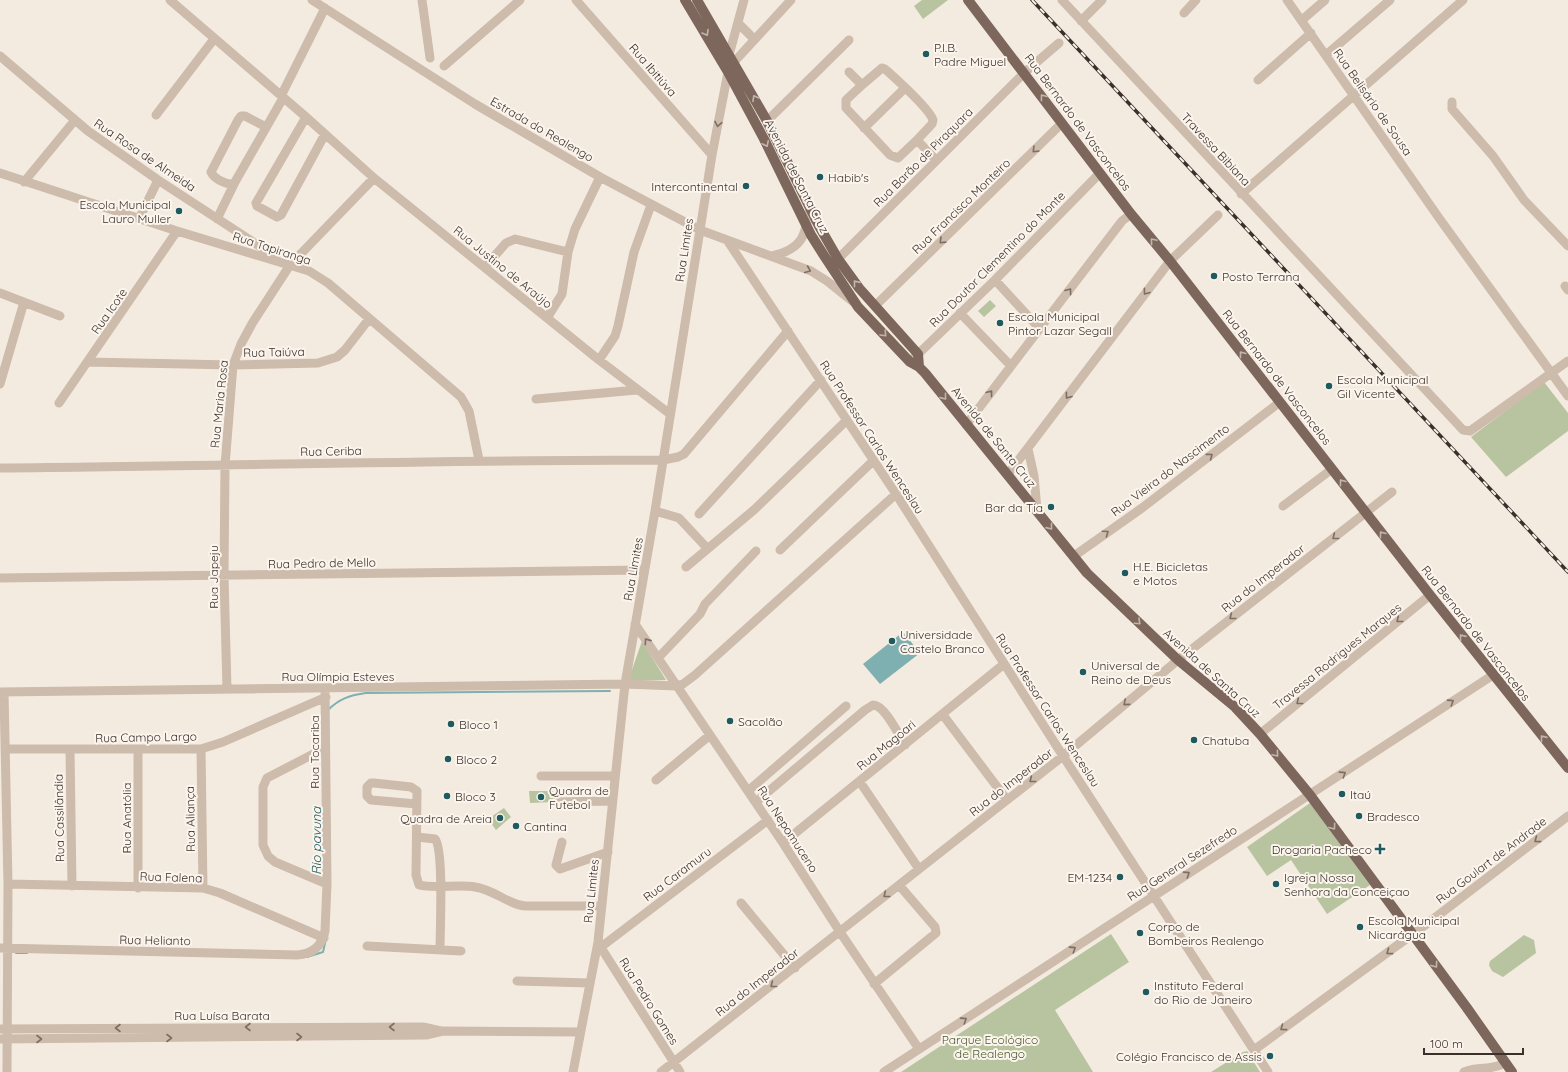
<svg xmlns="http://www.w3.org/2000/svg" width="1568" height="1072" viewBox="0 0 1568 1072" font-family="Quicksand,sans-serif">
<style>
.green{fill:#b8c49f}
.water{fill:#7eb0b2}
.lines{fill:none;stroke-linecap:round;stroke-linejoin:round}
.stream{stroke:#7eb0b2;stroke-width:2}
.minor{stroke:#cdbbab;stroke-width:9}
.major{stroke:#7d675c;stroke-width:10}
.rail-casing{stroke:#3b302b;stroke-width:3.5}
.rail{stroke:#fbf5ed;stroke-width:2;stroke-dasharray:6;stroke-linecap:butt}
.oneway{stroke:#c2b5ac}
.oneway2{stroke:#7d6f65}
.poi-dot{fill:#1e5a5e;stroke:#fbf5ed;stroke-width:1.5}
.labels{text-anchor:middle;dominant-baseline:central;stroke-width:4;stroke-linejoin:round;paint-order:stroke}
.poi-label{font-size:12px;fill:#3b302b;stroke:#fbf5ed;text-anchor:start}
.street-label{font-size:12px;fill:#3b302b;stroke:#fbf5ed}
.park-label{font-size:12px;fill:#4a5a2d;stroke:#fbf5ed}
.water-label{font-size:13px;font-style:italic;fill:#1e5a5e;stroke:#fbf5ed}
</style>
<rect width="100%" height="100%" fill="#f4ebe0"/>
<path class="green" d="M922,0h26l-25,19 -9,-13z
M990,300l6,6 -12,11 -6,-6z
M1544,382l24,31v18l-62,46 -35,-40z
M642,641l24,39 -38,1z
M529,791h24v11l-23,1z
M1310,803l60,82 -43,29 -36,-54 -24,16 -20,-29z
M504,808l7,9 -15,13 -8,-11z
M1111,934l18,28 -74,48 38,62h-192z
M1524,935l10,5 2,13 -33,24 -11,-6 -3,-6 1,-4z
M1247,1051l13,21h-49l32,-20z"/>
<path class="water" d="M903,632l17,21 -40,31 -17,-20z"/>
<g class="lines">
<path class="stream" d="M328,710c11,-11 22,-15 38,-17l244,-2
M16,953h11
M307,957l16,-5 3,-13"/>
<path class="minor" d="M170,0l136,117 68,61 225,182 71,54
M312,0l163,104 125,73 100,53 111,41 16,10 25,20
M422,0l8,58
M576,0l136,155
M1062,0l401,430 7,1 98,-70
M1287,0l152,218 129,178
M1184,13l12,-13
M1302,20l23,-20
M1081,21l21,-21
M739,24l15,15
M729,55l15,-55
M1326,55l64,-55
M0,56l88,75 70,49 118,77
M734,62l57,-62
M444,66l76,-66
M849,72l13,13 -16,15v8l44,47 8,3 19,-18 19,20
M1258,80l53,-47
M862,85l20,-17 3,1c11,10 44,39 48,51l-1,4 -15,16
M281,96l44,-88
M1452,102v7l41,47 31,44 44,46
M156,115l58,-76
M306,117l-50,86 1,3 20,11 4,-2 44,-81
M767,121l82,-81
M864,128l41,-40
M0,173l177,58 132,40 19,12 133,114 8,14 10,49
M24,182l51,-62
M234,184c-7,1 -20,-5 -23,-12l27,-52 3,-4h4l21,11
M1241,194l222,-194
M139,219l19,-39
M217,219l18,-37 48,-84
M727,240l169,254 167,262 205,316
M772,256c30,-7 33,-19 38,-48
M838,259l186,-186 35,-30
M485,267l21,-24 9,-4 53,13
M995,280l45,49
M1565,286l3,4
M0,293l60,23
M876,305l186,-182
M960,313l51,53
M547,318l15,-24 6,-42 7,-23 25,-52
M914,358l81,-78 105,-107
M599,360l16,-24 3,-10 16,-74 17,-47
M87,362l146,3 85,-2 19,-6 8,-7 24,-31
M0,384l24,-82
M536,399l101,-9
M59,403l118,-172
M966,425l156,-204 9,-7
M1028,449l6,27 3,34
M0,468c221,-2 442,-8 663,-8l15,-3 6,-3 104,-123
M1008,474l162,-213 48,-46
M1283,506l49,-37
M655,511l24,7 28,30
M699,514l122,-134
M780,550l93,-89
M1074,556l68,-48 138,-106
M686,567l69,-58 92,-89
M0,578l644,-8
M635,624l148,219 57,89 79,117
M659,657l41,-43 5,-10 51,-53
M227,689l-3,-113 1,-110 8,-101 8,-21 12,-22 37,-57 84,-87
M0,692l625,-8 51,2 7,-2 12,-9 201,-181
M4,692l4,192 -1,188
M943,715l64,85
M1260,734l170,-139
M325,748l-58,30 -4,9v58l5,11 7,6 52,22
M5,749h196l22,-7 103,-45
M201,749l2,139
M70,750l2,136
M541,776h74
M656,780l54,-45
M860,782l59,87
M748,791l98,-85
M556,802l56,-1
M756,802l109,-92 8,-5c12,0 26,31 32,40
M417,804l-46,-4 -4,-4v-9l4,-4h3l37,4 6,4 -1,84 3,10c16,4 39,-1 56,2 20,3 32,17 50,19h77
M417,837l18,2c9,10 5,92 5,110
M562,842l-6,23 4,4 48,-17
M783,843l221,-179
M8,884l195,4 17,5 104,45
M138,888v-139
M741,903l54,65
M598,943l82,129
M367,946l94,5
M601,947l167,-127
M0,948l297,7c16,-1 25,-9 28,-24l2,-47 -2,-196
M517,981l73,2
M874,984l62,-51 -1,-6 -36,-42
M0,1029l423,-2 18,4
M0,1039l426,-4 17,-4 137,1
M1254,1050l178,-130 136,-104
M573,1072l25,-130 27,-258 30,-173 57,-356 16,-83
M661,1072l402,-316 115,-96 214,-168
M884,1072l609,-397
M1464,1072c17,-7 24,0 41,-9"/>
<path class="major" d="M685,0l43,72 36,67 47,96 12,19 35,53 52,55 9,5 6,6 162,200 91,87 57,47 25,27 50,61 157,213 45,64
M697,0l70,121 52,105 19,33 21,29 59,66 1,13
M968,0l163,214 39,47 260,334 138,173"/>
<g class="rail-casing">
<path id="rail" d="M1032,0l536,572"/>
</g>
<use href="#rail" class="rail"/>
</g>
<defs><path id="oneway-chevron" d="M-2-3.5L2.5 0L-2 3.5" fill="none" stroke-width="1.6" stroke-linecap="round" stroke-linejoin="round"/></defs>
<g class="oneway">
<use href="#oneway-chevron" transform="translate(706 33) rotate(60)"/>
<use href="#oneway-chevron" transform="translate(1043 97) rotate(-127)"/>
<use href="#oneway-chevron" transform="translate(755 98) rotate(-119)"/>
<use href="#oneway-chevron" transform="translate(766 144) rotate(64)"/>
<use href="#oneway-chevron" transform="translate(1153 241) rotate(-130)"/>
<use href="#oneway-chevron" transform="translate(856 283) rotate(-129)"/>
<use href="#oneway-chevron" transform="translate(884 334) rotate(47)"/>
<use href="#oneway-chevron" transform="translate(1242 354) rotate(-128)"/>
<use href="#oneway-chevron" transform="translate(944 397) rotate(51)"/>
<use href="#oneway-chevron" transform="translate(1342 482) rotate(-128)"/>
<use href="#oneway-chevron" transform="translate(1050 527) rotate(51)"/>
<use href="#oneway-chevron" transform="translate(1382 534) rotate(-128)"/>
<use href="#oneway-chevron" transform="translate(1138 622) rotate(43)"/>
<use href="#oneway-chevron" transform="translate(1462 637) rotate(-129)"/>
<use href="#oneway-chevron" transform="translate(1543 738) rotate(-129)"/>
<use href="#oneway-chevron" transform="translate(1276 754) rotate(50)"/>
<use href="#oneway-chevron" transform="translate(1333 827) rotate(54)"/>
<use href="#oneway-chevron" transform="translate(1435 965) rotate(54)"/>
</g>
<g class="oneway2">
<use href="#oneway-chevron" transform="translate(718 124) rotate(101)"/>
<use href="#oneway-chevron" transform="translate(1035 150) rotate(135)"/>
<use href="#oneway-chevron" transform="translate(942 241) rotate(136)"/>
<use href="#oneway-chevron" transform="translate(808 270) rotate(23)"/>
<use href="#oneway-chevron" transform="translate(1069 291) rotate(-53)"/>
<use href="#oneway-chevron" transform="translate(1146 292) rotate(127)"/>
<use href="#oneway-chevron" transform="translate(990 393) rotate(-52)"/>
<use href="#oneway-chevron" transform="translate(1068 396) rotate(127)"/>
<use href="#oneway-chevron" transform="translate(1210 456) rotate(-37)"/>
<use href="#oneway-chevron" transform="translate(1106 533) rotate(-35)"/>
<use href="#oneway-chevron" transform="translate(1335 537) rotate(142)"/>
<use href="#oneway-chevron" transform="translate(1232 617) rotate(142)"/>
<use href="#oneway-chevron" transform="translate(1399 620) rotate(141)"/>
<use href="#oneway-chevron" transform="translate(647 641) rotate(-125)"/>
<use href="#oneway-chevron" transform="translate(1299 702) rotate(141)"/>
<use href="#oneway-chevron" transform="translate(1451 702) rotate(-33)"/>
<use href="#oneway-chevron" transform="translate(1126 703) rotate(140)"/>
<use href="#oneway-chevron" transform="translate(1343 774) rotate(-33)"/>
<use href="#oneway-chevron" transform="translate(1032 780) rotate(142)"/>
<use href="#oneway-chevron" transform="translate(1537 840) rotate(143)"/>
<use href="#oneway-chevron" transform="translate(1187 874) rotate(-33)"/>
<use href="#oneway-chevron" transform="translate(886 895) rotate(141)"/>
<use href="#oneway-chevron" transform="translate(1073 949) rotate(-33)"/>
<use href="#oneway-chevron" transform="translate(1389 952) rotate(144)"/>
<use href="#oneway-chevron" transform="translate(773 985) rotate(142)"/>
<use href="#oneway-chevron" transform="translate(964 1020) rotate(-33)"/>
<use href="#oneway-chevron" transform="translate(248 1027) rotate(180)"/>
<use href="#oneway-chevron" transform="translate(392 1027) rotate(180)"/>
<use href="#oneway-chevron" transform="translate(118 1028) rotate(180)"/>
<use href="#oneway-chevron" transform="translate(1283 1028) rotate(144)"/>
<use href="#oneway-chevron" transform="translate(299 1037)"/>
<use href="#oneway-chevron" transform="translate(169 1038)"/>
<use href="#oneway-chevron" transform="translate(39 1039)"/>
</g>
<g class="poi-dot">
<circle cx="926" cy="54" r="4"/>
<circle cx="820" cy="177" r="4"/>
<circle cx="746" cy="186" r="4"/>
<circle cx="179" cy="211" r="4"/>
<circle cx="1214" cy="276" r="4"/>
<circle cx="1000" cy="323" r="4"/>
<circle cx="1329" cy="386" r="4"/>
<circle cx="1051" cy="507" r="4"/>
<circle cx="1125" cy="573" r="4"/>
<circle cx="892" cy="641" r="4"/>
<circle cx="1083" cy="672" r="4"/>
<circle cx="730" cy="721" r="4"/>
<circle cx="451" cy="724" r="4"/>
<circle cx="1194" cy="740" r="4"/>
<circle cx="448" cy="759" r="4"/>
<circle cx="1342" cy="794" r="4"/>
<circle cx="447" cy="796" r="4"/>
<circle cx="541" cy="797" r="4"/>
<circle cx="1359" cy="816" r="4"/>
<circle cx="500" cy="818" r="4"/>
<circle cx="516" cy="826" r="4"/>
<path d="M1378 843h4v4h4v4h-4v4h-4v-4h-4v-4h4z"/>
<circle cx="1120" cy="877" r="4"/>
<circle cx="1276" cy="884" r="4"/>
<circle cx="1360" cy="927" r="4"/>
<circle cx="1140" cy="933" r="4"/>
<circle cx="1146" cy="992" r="4"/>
<circle cx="1270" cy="1056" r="4"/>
</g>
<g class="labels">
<g class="poi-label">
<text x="934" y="47">P.I.B.<tspan x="934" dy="14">Padre Miguel</tspan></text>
<text x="828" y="177">Habib's</text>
<text x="738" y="186" text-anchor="end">Intercontinental</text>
<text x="171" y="204" text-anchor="end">Escola Municipal<tspan x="171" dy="14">Lauro Muller</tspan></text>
<text x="1222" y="276">Posto Terrana</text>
<text x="1008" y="316">Escola Municipal<tspan x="1008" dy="14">Pintor Lazar Segall</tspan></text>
<text x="1337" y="379">Escola Municipal<tspan x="1337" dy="14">Gil Vicente</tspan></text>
<text x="1043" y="507" text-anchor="end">Bar da Tia</text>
<text x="1133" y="566">H.E. Bicicletas<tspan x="1133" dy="14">e Motos</tspan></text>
<text x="900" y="634">Universidade<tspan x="900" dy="14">Castelo Branco</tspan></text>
<text x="1091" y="665">Universal de<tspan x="1091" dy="14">Reino de Deus</tspan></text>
<text x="738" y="721">Sacolão</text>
<text x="459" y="724">Bloco 1</text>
<text x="1202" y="740">Chatuba</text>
<text x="456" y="759">Bloco 2</text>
<text x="549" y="790">Quadra de<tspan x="549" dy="14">Futebol</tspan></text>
<text x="1350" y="794">Itaú</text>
<text x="455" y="796">Bloco 3</text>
<text x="1367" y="816">Bradesco</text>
<text x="492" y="818" text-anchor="end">Quadra de Areia</text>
<text x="524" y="826">Cantina</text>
<text x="1372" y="849" text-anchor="end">Drogaria Pacheco</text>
<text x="1112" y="877" text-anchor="end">EM-1234</text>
<text x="1284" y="877">Igreja Nossa<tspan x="1284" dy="14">Senhora da Conceiçao</tspan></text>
<text x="1368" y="920">Escola Municipal<tspan x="1368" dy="14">Nicarágua</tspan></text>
<text x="1148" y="926">Corpo de<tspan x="1148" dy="14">Bombeiros Realengo</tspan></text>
<text x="1154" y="985">Instituto Federal<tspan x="1154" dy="14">do Rio de Janeiro</tspan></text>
<text x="1262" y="1056" text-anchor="end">Colégio Francisco de Assis</text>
</g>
<g class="street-label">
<text transform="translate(653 70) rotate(49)">Rua Ibitiúva</text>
<text transform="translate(1373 102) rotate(55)">Rua Belisário de Sousa</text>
<text transform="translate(1078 122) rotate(53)">Rua Bernardo de Vasconcelos</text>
<text transform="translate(542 129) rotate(30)">Estrada do Realengo</text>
<text transform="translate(1216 149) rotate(47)">Travessa Bibiana</text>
<text transform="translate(145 155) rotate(34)">Rua Rosa de Almeida</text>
<text transform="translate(923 157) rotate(-45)">Rua Barão de Piraquara</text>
<text transform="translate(797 176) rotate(63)">Avenida de Santa Cruz</text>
<text transform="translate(961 206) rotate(-44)">Rua Francisco Monteiro</text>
<text transform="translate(272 248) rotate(18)">Rua Tapiranga</text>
<text transform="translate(684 250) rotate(-81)">Rua Limites</text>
<text transform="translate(997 259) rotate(-45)">Rua Doutor Clementino do Monte</text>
<text transform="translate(503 267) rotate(39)">Rua Justino de Araújo</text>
<text transform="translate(109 311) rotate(-55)">Rua Icote</text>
<text transform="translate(274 352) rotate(-1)">Rua Taiúva</text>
<text transform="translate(1277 377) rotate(52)">Rua Bernardo de Vasconcelos</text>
<text transform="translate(219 404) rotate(-84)">Rua Maria Rosa</text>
<text transform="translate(872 437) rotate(57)">Rua Professor Carlos Wenceslau</text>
<text transform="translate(994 437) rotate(51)">Avenida de Santa Cruz</text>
<text transform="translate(331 451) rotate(-1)">Rua Ceriba</text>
<text transform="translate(1170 470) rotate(-37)">Rua Vieira do Nascimento</text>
<text transform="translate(322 563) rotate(-1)">Rua Pedro de Mello</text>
<text transform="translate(633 569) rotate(-80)">Rua Limites</text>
<text transform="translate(213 577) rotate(-90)">Rua Japeju</text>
<text transform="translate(1263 578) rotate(-38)">Rua do Imperador</text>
<text transform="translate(1476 633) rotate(52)">Rua Bernardo de Vasconcelos</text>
<text transform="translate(1337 656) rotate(-39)">Travessa Rodrigues Marques</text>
<text transform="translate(1212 673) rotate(42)">Avenida de Santa Cruz</text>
<text x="338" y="676">Rua Olímpia Esteves</text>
<text transform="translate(1048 710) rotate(57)">Rua Professor Carlos Wenceslau</text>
<text transform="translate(146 737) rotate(-1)">Rua Campo Largo</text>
<text transform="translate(886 745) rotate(-39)">Rua Magoari</text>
<text transform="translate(314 752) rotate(-90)">Rua Tocariba</text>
<text transform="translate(1011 782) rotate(-38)">Rua do Imperador</text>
<text transform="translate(59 818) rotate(-91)">Rua Cassilândia</text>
<text transform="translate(126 818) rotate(-90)">Rua Anatólia</text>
<text transform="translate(190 819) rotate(-91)">Rua Aliança</text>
<text transform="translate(788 829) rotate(57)">Rua Nepomuceno</text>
<text transform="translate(1491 860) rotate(-37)">Rua Goulart de Andrade</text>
<text transform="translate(1182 863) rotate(-33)">Rua General Sezefredo</text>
<text transform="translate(677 874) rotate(-37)">Rua Caramuru</text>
<text transform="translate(171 877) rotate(2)">Rua Falena</text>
<text transform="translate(591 891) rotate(-84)">Rua Limites</text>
<text transform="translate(155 940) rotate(1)">Rua Helianto</text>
<text transform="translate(757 982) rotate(-38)">Rua do Imperador</text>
<text transform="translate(649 1001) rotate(58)">Rua Pedro Gomes</text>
<text x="222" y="1015">Rua Luísa Barata</text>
</g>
<g class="park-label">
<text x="990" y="1039">Parque Ecológico<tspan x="990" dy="14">de Realengo</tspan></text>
</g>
<g class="water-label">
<text transform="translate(316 841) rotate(-90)">Rio pavuna</text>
</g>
</g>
<path d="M1424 1048v6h99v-6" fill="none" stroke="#3b302b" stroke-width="2"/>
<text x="1430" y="1048" font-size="12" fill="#3b302b" stroke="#fbf5ed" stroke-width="3" paint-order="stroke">100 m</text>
</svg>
